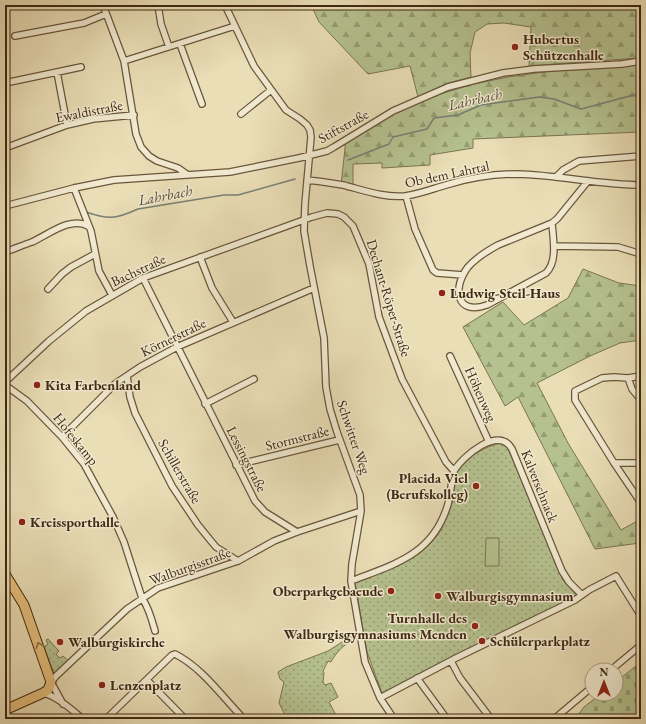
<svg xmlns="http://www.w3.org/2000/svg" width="646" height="724" viewBox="0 0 646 724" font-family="'EB Garamond',serif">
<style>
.forest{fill:url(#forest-firs);stroke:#7a7551}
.cemetery{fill:url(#cemetery-stones);stroke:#7a7551}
.park{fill:url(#park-dots);stroke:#7a7551}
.garden{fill:#b5c18f;stroke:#7a7551}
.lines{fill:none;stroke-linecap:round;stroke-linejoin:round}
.stream{stroke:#787f77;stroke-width:1.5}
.minor-casing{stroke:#6a563c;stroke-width:8}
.primary-casing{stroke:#402913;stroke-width:11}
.minor{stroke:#f1ead0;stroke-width:5.5}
.primary{stroke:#e5bf7b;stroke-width:9}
.oneway{stroke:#8a6c42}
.poi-dot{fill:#8f2418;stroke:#f1ead0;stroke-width:1.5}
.labels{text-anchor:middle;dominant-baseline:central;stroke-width:3;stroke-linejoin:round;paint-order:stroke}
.poi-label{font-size:14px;font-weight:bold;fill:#402913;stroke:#f1ead0;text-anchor:start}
.street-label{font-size:14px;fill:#402913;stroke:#f1ead0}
.water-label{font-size:15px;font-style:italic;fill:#574d3c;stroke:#f1ead0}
</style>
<defs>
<pattern id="forest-firs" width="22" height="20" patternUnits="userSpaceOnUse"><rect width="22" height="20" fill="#b5c18f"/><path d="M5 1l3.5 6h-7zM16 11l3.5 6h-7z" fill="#959d74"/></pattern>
<pattern id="cemetery-stones" width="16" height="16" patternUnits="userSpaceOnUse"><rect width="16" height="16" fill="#b5c18f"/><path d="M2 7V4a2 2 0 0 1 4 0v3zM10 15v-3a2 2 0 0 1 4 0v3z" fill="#959d74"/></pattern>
<pattern id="park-dots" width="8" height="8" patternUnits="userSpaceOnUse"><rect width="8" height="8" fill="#b5c18f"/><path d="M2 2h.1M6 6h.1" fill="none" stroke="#959d74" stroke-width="1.8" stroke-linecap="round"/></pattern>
</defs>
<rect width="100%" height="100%" fill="#eadeb6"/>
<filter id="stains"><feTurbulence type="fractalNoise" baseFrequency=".005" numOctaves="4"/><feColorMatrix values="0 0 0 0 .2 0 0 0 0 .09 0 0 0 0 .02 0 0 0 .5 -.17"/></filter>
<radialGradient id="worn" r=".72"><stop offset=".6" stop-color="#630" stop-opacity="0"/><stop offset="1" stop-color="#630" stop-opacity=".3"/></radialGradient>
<path class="forest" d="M311,5h330v46l-3,7 -109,8 2,-39 -27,-4 -17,1 -12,8 -5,21 1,24 -23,6 -30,14 -8,-31 -42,8 -49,-52z
M641,63v69l-168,7v9l-43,7v10l-48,3v-5l-29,1v24l-12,-3 5,-46 71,-38 57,-17 34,-7 36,-5z
M583,269l36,14 22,3v54l-21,3 -30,13 -53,27 31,60 53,87 20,-11 -1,24 -45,6 -77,-152 -13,9 -42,-79 40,-25 21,23 44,-27z"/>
<path class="cemetery" d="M641,662v57h-66l9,-12 17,-13h15v-12z"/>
<path class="park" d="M500,443l8,5 55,132 14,16 -195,97 -15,-41 -12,-70c28,-10 62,-20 81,-45 8,-10 14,-26 17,-39 1,-10 1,-21 6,-30 9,-12 26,-21 41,-25z
M358,632l2,7c-12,0 -24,13 -29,23l-3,-1 -5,10 1,2 -1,9 2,3 6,-2 7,14 -9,5 9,17h-51l-8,-16 5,-21 -4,-3 -2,-7 8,-5 42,-16z
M48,639l11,12 -3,3 4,4 3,-2 7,6 -15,14 -11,-29 4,-3 -2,-4z"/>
<path class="garden" d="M486,538h13v28h-14z"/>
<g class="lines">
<path class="stream" d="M348,160l41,-16 4,-7 34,-8 7,-11 24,-3 23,-10 58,-8 15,2 27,10 60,-16
M86,212c23,8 30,7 52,-3l86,-14h14l57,-16"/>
<g class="minor-casing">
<path id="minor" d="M103,5l21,56 12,73 5,13 8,9 8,5 21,7 10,7
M158,5l3,19 8,23
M225,5l29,61 32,44 14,9 7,6 3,5 1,7 -6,67 -1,27 6,35 14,72 2,49 4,22 7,23 23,63 1,16 -9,53 -1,17 14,81 15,36 14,21
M15,36l69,-13 22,-9
M180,44l22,60
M124,61l111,-35
M57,72l10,53
M5,83l76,-16
M241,114l30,-24
M5,148l62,-23 26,-6 41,-4
M556,177l7,-7 16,-9 62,-5
M307,180c12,1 24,3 36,5 20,5 41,13 62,11 15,-2 27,-7 41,-11 23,-7 47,-11 71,-11 42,1 83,11 124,11
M74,188l17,43 8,40 13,24
M406,196l9,33 18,41 4,3 26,2
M5,206l69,-18 40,-8 116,-8 69,-14 28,-7 7,-4 59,-36 55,-24 55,-14 31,-4 88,-5 19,-3
M552,223c1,16 6,38 -6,50l-59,32c-31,11 -35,-17 -19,-38 8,-9 19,-16 30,-22l54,-22 5,-4 31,-38
M554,246l64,1 23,7
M5,252c9,-3 18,-7 27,-10 16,-7 38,-26 56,-16
M200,257l12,31 21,34
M143,278l112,223 10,11 32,20
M48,289l14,-15 9,-7 24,-13
M450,356l39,86
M127,376l3,21 5,16 37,73 26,39 13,16 5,6 22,14
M641,376l-13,2 -14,-1 -12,1 -27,13v9l39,63 27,40
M628,378l4,11 9,11
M5,382l44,-41 37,-30 57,-33 169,-61 15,-4 11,1 6,3 9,9 16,38 10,53 23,62 44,83 8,9c-3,11 -3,22 -6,33 -15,51 -53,60 -97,77
M5,385l22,16 35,36 22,27 29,53 11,25 18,56c7,10 10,22 13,33
M205,404l49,-25
M62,437l54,-54 24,-16 37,-20 137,-59
M614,463h27
M236,465l103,-25
M454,471c9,-15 45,-46 58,-22l50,122 7,11 13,13
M451,661l9,17 31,41
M611,670l30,-25
M417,678l30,41
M147,680l38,39
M43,693c14,3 29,17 40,26
M380,698l76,-40 119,-58 14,-10 27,-14 25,40
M63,704l-12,-22 5,-6 71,-67 31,-21 80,-27 36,-20 23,-9 64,-21
M106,719l66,-64 3,-1c26,13 46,41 66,62l-3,3
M554,719l38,-32"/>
</g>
<g class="primary-casing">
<path id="primary" d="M5,574l19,31 27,77 -3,8 -5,3 -38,17"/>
</g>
<use href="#minor" class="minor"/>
<use href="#primary" class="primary"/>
</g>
<defs><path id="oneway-chevron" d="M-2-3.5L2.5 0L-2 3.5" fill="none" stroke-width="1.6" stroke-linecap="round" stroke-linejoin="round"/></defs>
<use class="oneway" href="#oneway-chevron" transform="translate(39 645) rotate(-110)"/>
<g class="poi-dot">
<circle cx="515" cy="47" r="4"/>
<circle cx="442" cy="293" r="4"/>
<circle cx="37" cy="385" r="4"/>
<circle cx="476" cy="486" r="4"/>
<circle cx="22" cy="522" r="4"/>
<circle cx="391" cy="591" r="4"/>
<circle cx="438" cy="596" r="4"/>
<circle cx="475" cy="626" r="4"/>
<circle cx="482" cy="641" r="4"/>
<circle cx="60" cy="642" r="4"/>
<circle cx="102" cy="685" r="4"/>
</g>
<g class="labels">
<g class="poi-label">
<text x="523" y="39">Hubertus<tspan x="523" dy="16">Schützenhalle</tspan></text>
<text x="450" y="293">Ludwig-Steil-Haus</text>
<text x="45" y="385">Kita Farbenland</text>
<text x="468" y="478" text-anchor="end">Placida Viel<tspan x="468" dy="16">(Berufskolleg)</tspan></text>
<text x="30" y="522">Kreissporthalle</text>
<text x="383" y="591" text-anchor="end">Oberparkgebaeude</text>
<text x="446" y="596">Walburgisgymnasium</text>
<text x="467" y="618" text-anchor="end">Turnhalle des<tspan x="467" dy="16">Walburgisgymnasiums Menden</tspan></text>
<text x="490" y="641">Schülerparkplatz</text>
<text x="68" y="642">Walburgiskirche</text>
<text x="110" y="685">Lenzenplatz</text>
</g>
<g class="street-label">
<text transform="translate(89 111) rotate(-11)">Ewaldistraße</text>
<text transform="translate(343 126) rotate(-29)">Stiftstraße</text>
<text transform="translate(447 174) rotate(-12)">Ob dem Lahrtal</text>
<text transform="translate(138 270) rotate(-25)">Bachstraße</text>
<text transform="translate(389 298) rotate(73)">Dechant-Röper-Straße</text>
<text transform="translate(173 337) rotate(-26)">Körnerstraße</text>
<text transform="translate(481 394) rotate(66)">Höhenweg</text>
<text transform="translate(354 437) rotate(71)">Schwitter Weg</text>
<text transform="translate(297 438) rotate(-14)">Stormstraße</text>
<text transform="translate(76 439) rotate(51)">Hofeskamp</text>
<text transform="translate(247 459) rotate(63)">Lessingstraße</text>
<text transform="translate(180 471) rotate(60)">Schillerstraße</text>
<text transform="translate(540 486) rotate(68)">Kalverschnack</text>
<text transform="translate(190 566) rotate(-20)">Walburgisstraße</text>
</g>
<g class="water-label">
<text transform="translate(475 99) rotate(-13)">Lahrbach</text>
<text transform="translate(165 195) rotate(-11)">Lahrbach</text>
</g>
</g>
<rect width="646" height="724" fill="none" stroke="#eadeb6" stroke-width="20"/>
<rect x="6" y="6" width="634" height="712" fill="none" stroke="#402913" stroke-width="2"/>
<rect x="10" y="10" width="626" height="704" fill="none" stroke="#402913"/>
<g transform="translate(604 682)"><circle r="19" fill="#f1ead0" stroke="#aa9d84"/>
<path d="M0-3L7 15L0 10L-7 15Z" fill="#8f2418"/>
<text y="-6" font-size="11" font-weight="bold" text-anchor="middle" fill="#402913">N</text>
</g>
<rect width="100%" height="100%" filter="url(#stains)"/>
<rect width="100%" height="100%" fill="url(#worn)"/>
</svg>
